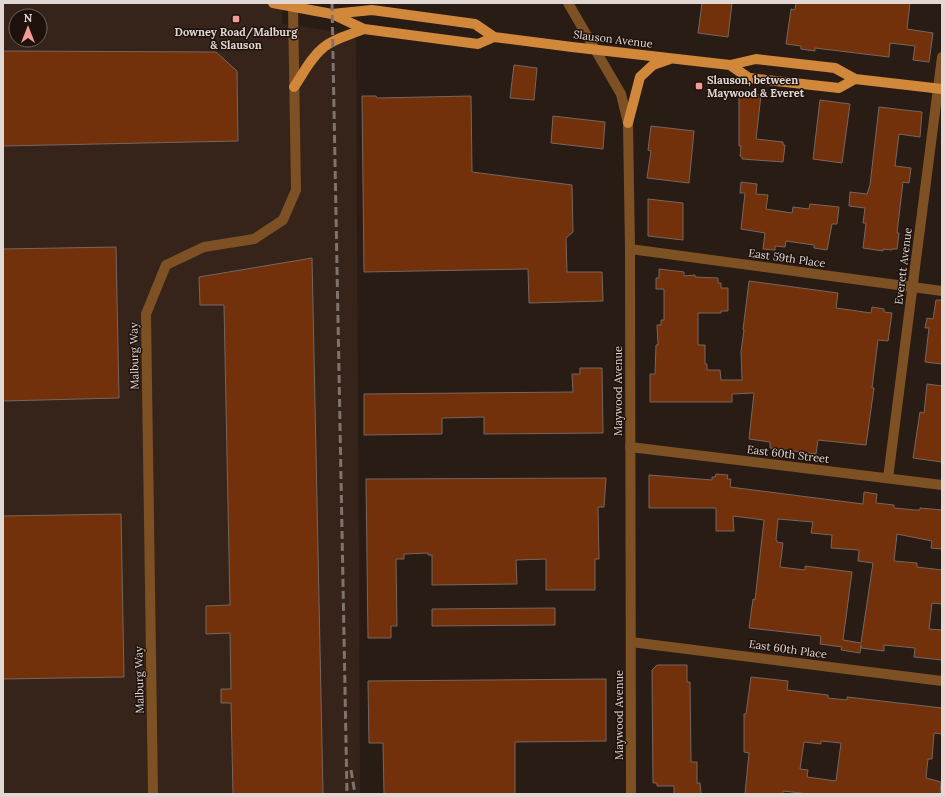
<svg xmlns="http://www.w3.org/2000/svg" width="945" height="797" viewBox="0 0 945 797" font-family="Lora,serif">
<style>
.built{fill:#36241b;fill-rule:evenodd}
.building{fill:#72310b;stroke:#77665e;fill-rule:evenodd}
.lines{fill:none;stroke-linecap:round;stroke-linejoin:round}
.minor{stroke:#7e5124;stroke-width:10}
.tertiary{stroke:#7e5124;stroke-width:10}
.primary{stroke:#d2883b;stroke-width:10}
.rail{stroke:#7f736e;stroke-width:3;stroke-dasharray:8 4;stroke-linecap:butt}
.poi-dot{fill:#f59b96;stroke:#1f120c;stroke-width:1.5}
.labels{text-anchor:middle;dominant-baseline:central;stroke-width:3;stroke-linejoin:round;paint-order:stroke}
.poi-label{font-size:11px;font-weight:bold;fill:#e1d7d3;stroke:#1f120c}
.street-label{font-size:11px;fill:#e1d7d3;stroke:#1f120c}
</style>
<rect width="100%" height="100%" fill="#291c15"/>
<path class="built" d="M3,3h279v21l74,10 4,760h-357zM16,16h24v24h-24z"/>
<path class="building" d="M702,3h30l-4,34 -30,-4z
M796,3h114l-3,26 26,4 -4,29 -16,-2 2,-14 -25,-3 -1,14 -74,-9v3l-14,-2v-3l-15,-2 5,-35 4,1z
M3,51l213,1 21,19 1,70 -235,5z
M514,65l23,3 -3,32 -24,-2z
M739,92l22,3 -5,44 27,3v3h2l-2,17 -41,-3v-2l-2,-1 1,-10h-2z
M362,96h14l1,2 94,-2 1,76 100,13 1,47 -7,6 1,34h35l1,29 -74,2 -1,-34 -164,3z
M820,100l30,4 -8,59 -29,-4z
M879,107l43,5 -2,25 -21,-3 -4,32 16,2 -2,15 -6,-1 -6,51h2l-2,16h-5v1l-9,-1v2l-20,-3 3,-25h-3l2,-15 -16,-2 1,-14 17,2 3,-9z
M553,116l52,6 -2,27 -52,-6z
M651,126l43,5 -5,52 -42,-5 4,-27 -3,-1z
M741,182l16,2 -1,10 12,1 -2,14 26,4 1,-6 16,2 1,-5 29,3 -2,17h-5l-5,26 -13,-2v-3l-28,-4 -1,6 -10,-1v4l-12,-1 2,-16 -24,-4 4,-36h-5z
M648,199l35,4v37l-35,-4z
M116,247l3,151 -116,3v-152z
M312,258l11,536h-90l-2,-91h-10v-14h10l-1,-56 -24,1v-28l24,-1 -6,-300h-24l-1,-28z
M659,269l25,3v4l11,-1v2l23,1v5h3v5h7v23h-7v2h-23v32h7v19h2v6h13l1,10h21l-1,-29 3,-21h-1l6,-49 89,12 -2,15 35,5 1,-6 12,2v3l8,1 -4,28 -10,-1 -6,48h2l-8,57 -48,-5 -2,14 -46,-6v-6l-21,-3 5,-46 -22,1v8h-82v-28h5l1,-29h2l-1,-20h4v-5h3v-31h-8v-11h3z
M936,300h6v64l-17,-2 4,-34h-4l2,-10 6,1z
M580,368h22l1,65 -119,1v-17l-42,1v16l-78,1v-41l209,-2 -1,-18h8z
M927,384l15,2v76l-29,-4 7,-46 4,1z
M716,474l12,1 -1,4h4l-1,8 133,17 1,-12 13,2 -1,9 18,2v3l21,2h5v-2l22,2v39l-11,-1 1,-7 -35,-7 -3,27 23,2v4l25,3v34l-10,-1 -3,26 13,1v30l-28,-3 1,-9 -31,-3v6l-23,-3v-3l-1,8 -19,-3 1,-3 -22,-3 1,-8 -72,-8 4,-29 2,1 9,-80 -31,-4 1,15h-18v-23h-67v-33l63,5v-3h3zM778,519l35,3 -2,11 21,2 -1,13 28,2 -1,11 15,2 -12,80 -18,-3 9,-68 -47,-6v4l-25,-3 3,-24 -6,-1v-1l-1,-1z
M606,478l-2,29h-6l1,52h-4v31h-49v-31l-30,1 1,24 -85,1v-30h-4v-2l-24,1v5h-8l1,67h-6v12h-23l-2,-159z
M121,514l3,163 -121,2v-163z
M555,608v17l-123,1v-17z
M657,665h30v17h3l1,80h6v21h3l1,11h-27v-8h-17v-3h-4l-1,-113z
M751,677l37,4 -1,9 41,5v3l19,2v-3l95,11v26l-8,-1 -2,26h-4l-2,19 15,4 -1,12h-131l-26,-3v3h-38l4,-41 -5,-1v-38h2zM821,741l20,2 -5,38 -29,-4 1,-7 -8,-1 4,-27 17,2z
M606,679v62l-91,1v52h-131l-1,-51h-14l-1,-62z"/>
<g class="lines">
<path class="minor" d="M630,249l312,42
M630,447l312,38
M888,478l54,-421
M631,642l311,39
M153,794l-7,-480 20,-49 38,-18 50,-8 29,-19 13,-30 -3,-183"/>
<path class="tertiary" d="M568,3l53,91 7,29 2,126 1,545"/>
<path class="primary" d="M273,3l59,11 32,15 114,15 16,-7
M332,14l40,-4 103,14 19,13 78,10 158,18 26,-6 79,9 20,11 87,10
M730,65l19,13 90,10 16,-9
M294,87c9,-13 17,-30 30,-40 11,-9 26,-12 40,-18
M628,123l12,-46 13,-12 17,-6"/>
<path class="rail" d="M332,3l15,791
M351,770l4,24"/>
</g>
<g class="poi-dot">
<rect x="232" y="15" width="8" height="8" rx="2"/>
<rect x="695" y="82" width="8" height="8" rx="2"/>
</g>
<g class="labels">
<g class="poi-label">
<text x="236" y="32">Downey Road/Malburg<tspan x="236" dy="13">&amp; Slauson</tspan></text>
<text x="707" y="80" text-anchor="start">Slauson, between<tspan x="707" dy="13">Maywood &amp; Everet</tspan></text>
</g>
<g class="street-label">
<text transform="translate(613 39) rotate(7)">Slauson Avenue</text>
<text transform="translate(787 258) rotate(8)">East 59th Place</text>
<text transform="translate(903 266) rotate(-83)">Everett Avenue</text>
<text transform="translate(134 356) rotate(-91)">Malburg Way</text>
<text transform="translate(618 391) rotate(-90)">Maywood Avenue</text>
<text transform="translate(788 454) rotate(7)">East 60th Street</text>
<text transform="translate(788 649) rotate(8)">East 60th Place</text>
<text transform="translate(139 680) rotate(-91)">Malburg Way</text>
<text transform="translate(619 715) rotate(-90)">Maywood Avenue</text>
</g>
</g>
<rect width="945" height="797" fill="none" stroke="#e1d7d3" stroke-width="8"/>
<g transform="translate(28 28)"><circle r="19" fill="#1f120c" stroke="#6d615c"/>
<path d="M0-3L7 15L0 10L-7 15Z" fill="#f59b96"/>
<text y="-6" font-size="11" font-weight="bold" text-anchor="middle" fill="#e1d7d3">N</text>
</g>
</svg>
